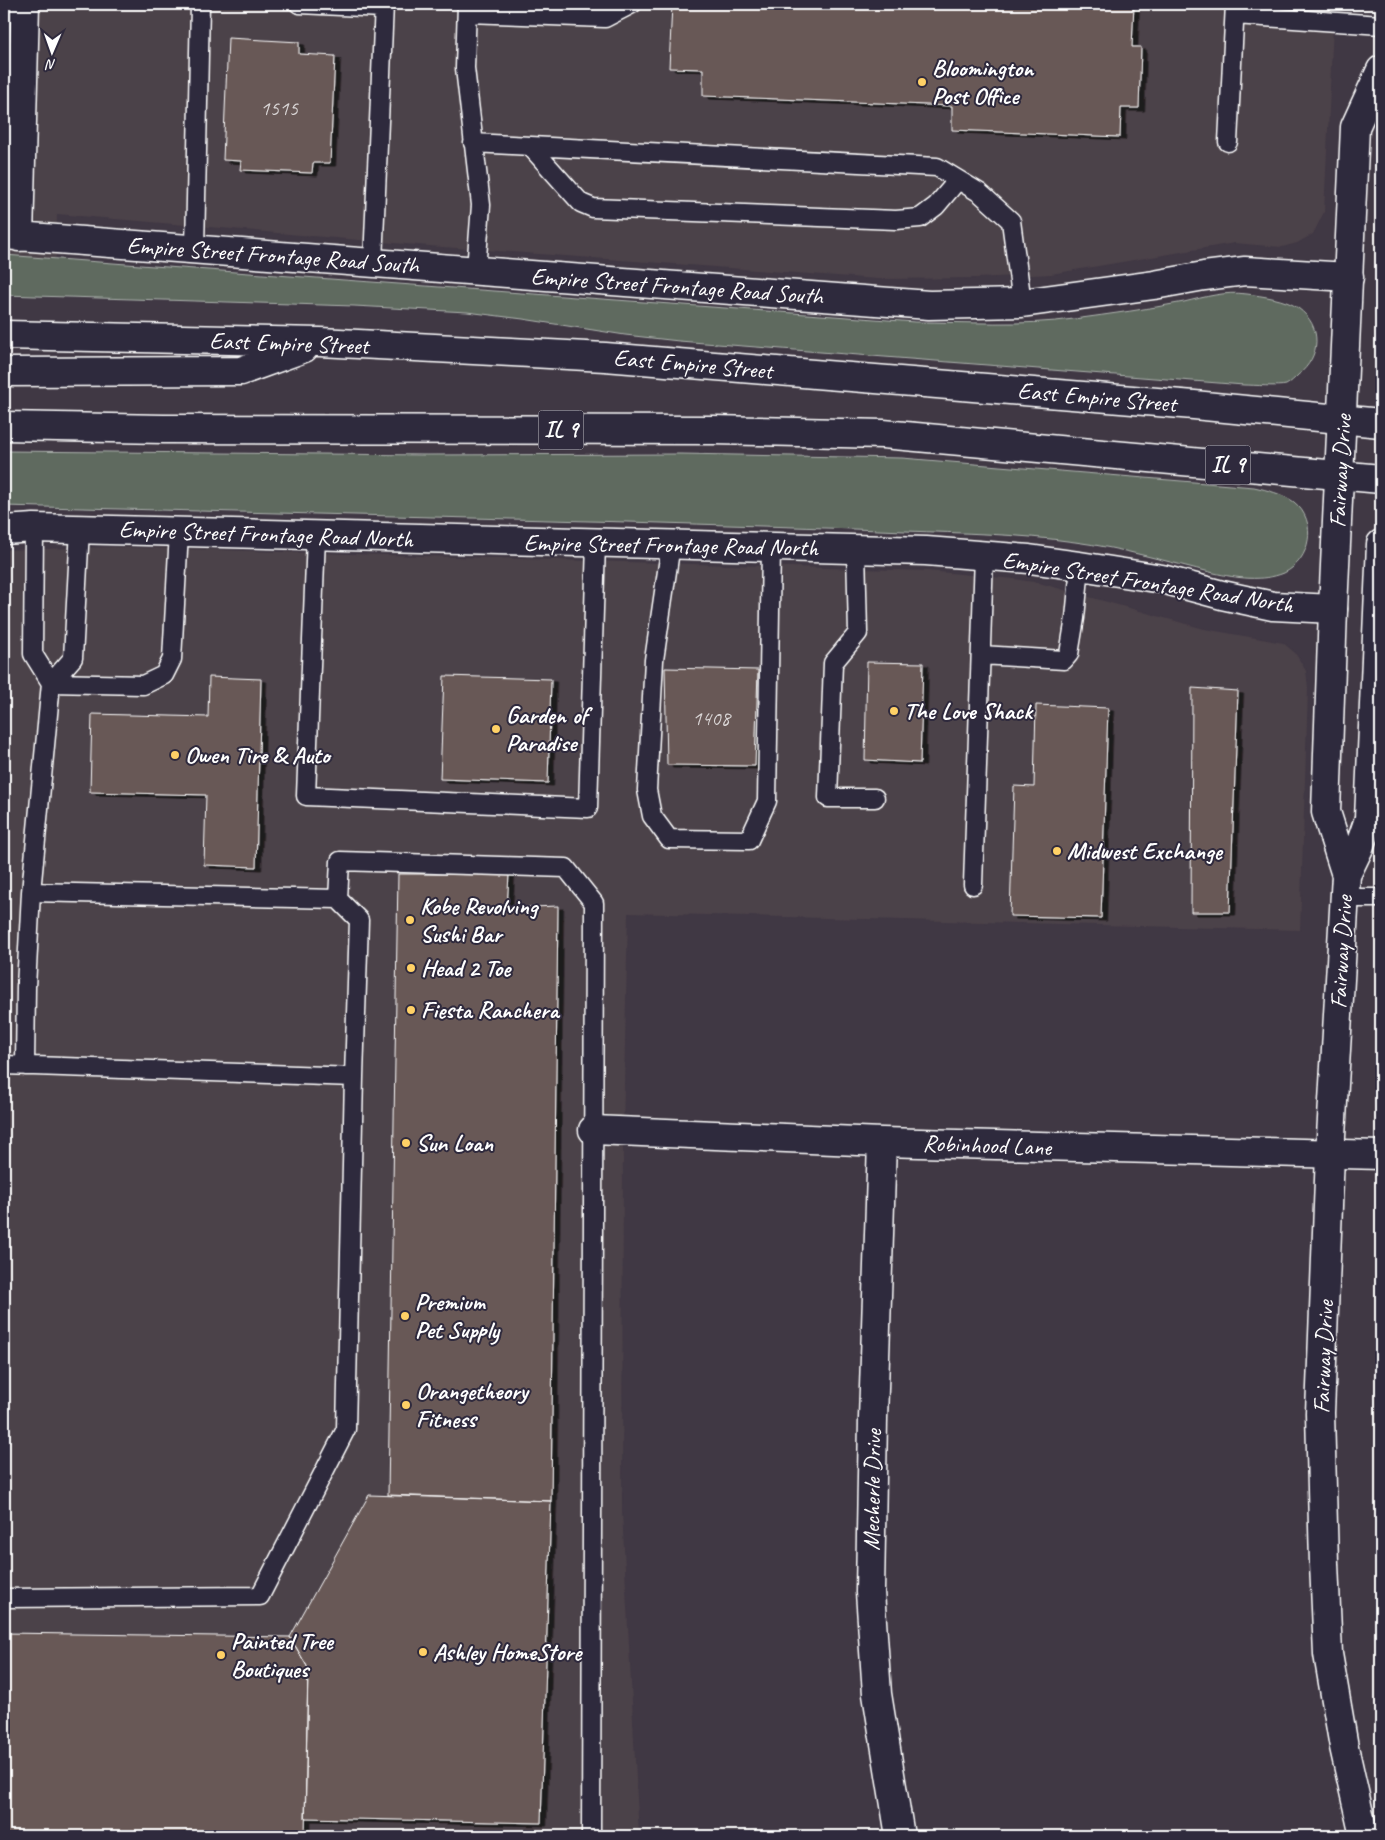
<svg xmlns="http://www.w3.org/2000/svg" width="1385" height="1840" viewBox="0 0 1385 1840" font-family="Caveat,sans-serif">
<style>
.built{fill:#4c4249}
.green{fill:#5e6a5f;stroke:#aeb4af}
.building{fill:#685856;stroke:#fff;filter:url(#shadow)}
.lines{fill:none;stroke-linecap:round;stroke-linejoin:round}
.lane-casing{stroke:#fff;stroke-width:21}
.street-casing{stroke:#fff;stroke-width:31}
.secondary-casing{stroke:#fff;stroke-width:31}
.primary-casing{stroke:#fff;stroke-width:31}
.lane{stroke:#2f2a3d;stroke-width:18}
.street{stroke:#2f2a3d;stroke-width:28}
.secondary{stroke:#2f2a3d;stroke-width:28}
.primary{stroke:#2f2a3d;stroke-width:28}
.poi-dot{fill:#ffd166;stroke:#2f2a3d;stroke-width:2}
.labels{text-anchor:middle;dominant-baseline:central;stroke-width:4;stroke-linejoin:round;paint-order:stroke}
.number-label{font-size:21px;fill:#d9d5d5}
.shield{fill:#2f2a3d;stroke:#c1bfc5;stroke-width:1}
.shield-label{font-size:22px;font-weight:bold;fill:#fff}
.poi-label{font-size:24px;font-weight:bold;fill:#fff;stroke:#2f2a3d;text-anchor:start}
.street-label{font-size:24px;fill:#fff;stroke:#2f2a3d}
</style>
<defs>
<filter id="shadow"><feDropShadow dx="5.5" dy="3" stdDeviation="0" flood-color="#0009"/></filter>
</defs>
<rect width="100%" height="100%" fill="#403844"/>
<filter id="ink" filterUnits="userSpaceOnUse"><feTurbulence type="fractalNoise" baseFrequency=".02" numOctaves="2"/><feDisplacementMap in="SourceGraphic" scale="10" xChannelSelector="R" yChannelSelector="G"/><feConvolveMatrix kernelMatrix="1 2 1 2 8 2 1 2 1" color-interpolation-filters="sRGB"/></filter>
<g filter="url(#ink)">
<path class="built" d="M4,4h1330l-10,208 -11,22 -16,9 -15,4 -48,-4 -183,31 -75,4 -98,1 -448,-33 -373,-32 -2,66 -51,-3z
M114,547l813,24 87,8 25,4 165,46 79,14 12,10 11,18 2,17 -8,242 -672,-17 -5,215 -1,384 17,324h-635v-1286z"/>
<path class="green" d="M4,255l911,67c53,0 107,4 159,-3 37,-5 74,-10 110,-17 21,-5 41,-11 63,-8 15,2 39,5 51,14 25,18 23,49 0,67 -3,3 -8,8 -12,10 -7,2 -33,0 -42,0l-565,-44 -54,-6 -102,-16 -56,-7 -113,-6 -350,-11z
M4,451l423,4 253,-1 222,4 352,29c13,3 29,7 40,15 24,19 17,58 -10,71 -22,9 -48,5 -70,0 -46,-11 -92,-25 -139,-31 -56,-8 -113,-9 -170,-11 -92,-4 -184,-6 -277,-9 -208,-5 -416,-11 -624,-16z"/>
<path class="building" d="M672,4h462l-2,43h9l-2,61h-18l-1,29 -168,-7v-24l-249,-10v-27l-34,-1z
M228,38l71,4v12l36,2 -5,107h-17l-1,10 -72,-3 1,-9 -18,-1z
M867,662l56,1 -3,100 -55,-3z
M665,668l93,2 -3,96 -88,-1z
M444,676l107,3 -3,104 -108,-4z
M209,677l52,2 -5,188 -52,-2 2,-70 -116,-3 2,-78 116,3z
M1192,688l46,3 -8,221h-39z
M1036,705l72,3 -7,210 -91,-2 4,-130 20,1z
M398,874h111l-2,34 51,-2 -7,595 -163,-6z
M369,1495l182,6 -10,322 -236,-5 3,-150 -18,-31z
M4,1633l286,4 18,31 -3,168h-301z"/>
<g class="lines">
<g class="lane-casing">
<path id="lane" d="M299,4l84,4
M467,4l-2,64 16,137 -5,65
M467,13l138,5 27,-14
M1235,15l146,10
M1228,142l7,-138
M473,143l464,24 43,26 31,28 11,82
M530,146l51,57 12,5 303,12 24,-2 16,-12 22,-26
M195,248l5,-244
M373,262l11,-258
M34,528l-1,126 18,29
M316,536l-10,260 282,12 8,-265
M671,544l-17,116 -7,130 5,26 17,23 80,1 18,-39 4,-254
M856,549l2,84 -25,30 -5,135h47
M981,655l83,5 5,-6 6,-36 5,-52
M51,683l92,2 21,-10 8,-16 7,-127
M973,885l11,-330
M31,892l307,7
M1345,898h36
M4,1065l350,12 5,-157 -21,-21 2,-38 226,7 28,35 -3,933
M25,1066l1,-79 5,-95 20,-209 22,-25 7,-129
M4,1598l256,-2 86,-167 8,-352"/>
</g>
<g class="street-casing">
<path id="street" d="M4,235l925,70 93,-2 132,-18 50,-9 41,-5 104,6
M19,237l6,-233
M4,530l30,-2 892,23 103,8 51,7 82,13 60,16 51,11 60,3
M593,1130l289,12 499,13
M882,1142l-9,277 -3,173 7,102 23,142"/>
</g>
<g class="secondary-casing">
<path id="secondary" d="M1346,875l13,-27 10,-29 12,-275
M1364,1836l-20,-89 -16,-93 -4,-91 -4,-150 10,-259 16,-279 -20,-63 7,-203 22,-482 26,-57"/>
</g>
<g class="primary-casing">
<path id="primary" d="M4,335l316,7 285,15 589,48 187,18
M4,372l237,-1 63,-23
M4,426l160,3 550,1 169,4 498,45"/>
</g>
<use href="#lane" class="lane"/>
<use href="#street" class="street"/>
<use href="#secondary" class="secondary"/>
<use href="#primary" class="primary"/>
</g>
</g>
<g class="poi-dot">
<circle cx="922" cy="82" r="5"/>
<circle cx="894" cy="711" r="5"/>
<circle cx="496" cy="729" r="5"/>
<circle cx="175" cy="755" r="5"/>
<circle cx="1057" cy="851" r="5"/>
<circle cx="410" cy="920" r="5"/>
<circle cx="411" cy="968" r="5"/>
<circle cx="411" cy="1010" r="5"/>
<circle cx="406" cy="1143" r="5"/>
<circle cx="405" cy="1316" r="5"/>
<circle cx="406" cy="1405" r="5"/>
<circle cx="423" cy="1652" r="5"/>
<circle cx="221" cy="1655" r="5"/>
</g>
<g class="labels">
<g class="number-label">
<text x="279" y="108">1515</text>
<text x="711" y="718">1408</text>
</g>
<g class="shield">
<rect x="538.5" y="410.5" width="45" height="39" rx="4"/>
<rect x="1205.5" y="445.5" width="45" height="39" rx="4"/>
</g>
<g class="shield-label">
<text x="561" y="430">IL 9</text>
<text x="1228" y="465">IL 9</text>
</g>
<g class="poi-label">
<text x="932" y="68">Bloomington<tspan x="932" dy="28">Post Office</tspan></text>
<text x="904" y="711">The Love Shack</text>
<text x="506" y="715">Garden of<tspan x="506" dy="28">Paradise</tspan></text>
<text x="185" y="755">Owen Tire &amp; Auto</text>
<text x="1067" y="851">Midwest Exchange</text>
<text x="420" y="906">Kobe Revolving<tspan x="420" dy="28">Sushi Bar</tspan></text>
<text x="421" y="968">Head 2 Toe</text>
<text x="421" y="1010">Fiesta Ranchera</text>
<text x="416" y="1143">Sun Loan</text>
<text x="415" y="1302">Premium<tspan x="415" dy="28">Pet Supply</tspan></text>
<text x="416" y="1391">Orangetheory<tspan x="416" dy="28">Fitness</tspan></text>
<text x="231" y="1641">Painted Tree<tspan x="231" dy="28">Boutiques</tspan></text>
<text x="433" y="1652">Ashley HomeStore</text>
</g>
<g class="street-label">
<text transform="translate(273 255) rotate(4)">Empire Street Frontage Road South</text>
<text transform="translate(677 286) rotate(4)">Empire Street Frontage Road South</text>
<text transform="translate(289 343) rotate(2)">East Empire Street</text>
<text transform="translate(693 364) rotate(5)">East Empire Street</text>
<text transform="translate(1097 397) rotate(5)">East Empire Street</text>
<text transform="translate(1340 471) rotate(-87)">Fairway Drive</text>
<text transform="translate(266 534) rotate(2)">Empire Street Frontage Road North</text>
<text transform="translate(671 545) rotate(1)">Empire Street Frontage Road North</text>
<text transform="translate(1148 582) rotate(9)">Empire Street Frontage Road North</text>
<text transform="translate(1341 952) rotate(-87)">Fairway Drive</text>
<text transform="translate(987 1145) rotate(2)">Robinhood Lane</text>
<text transform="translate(1323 1357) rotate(-88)">Fairway Drive</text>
<text transform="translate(872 1490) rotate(-89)">Mecherle Drive</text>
</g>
</g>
<rect width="1385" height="1840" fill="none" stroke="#2f2a3d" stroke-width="20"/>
<rect x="10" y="10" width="1365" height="1820" fill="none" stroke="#fff" stroke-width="2" filter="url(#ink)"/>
<g transform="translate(52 52) rotate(182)" stroke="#2f2a3d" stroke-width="4" paint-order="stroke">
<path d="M0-4L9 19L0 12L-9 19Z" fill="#ffffff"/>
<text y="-8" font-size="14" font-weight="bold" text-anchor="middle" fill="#ffffff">N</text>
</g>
</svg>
